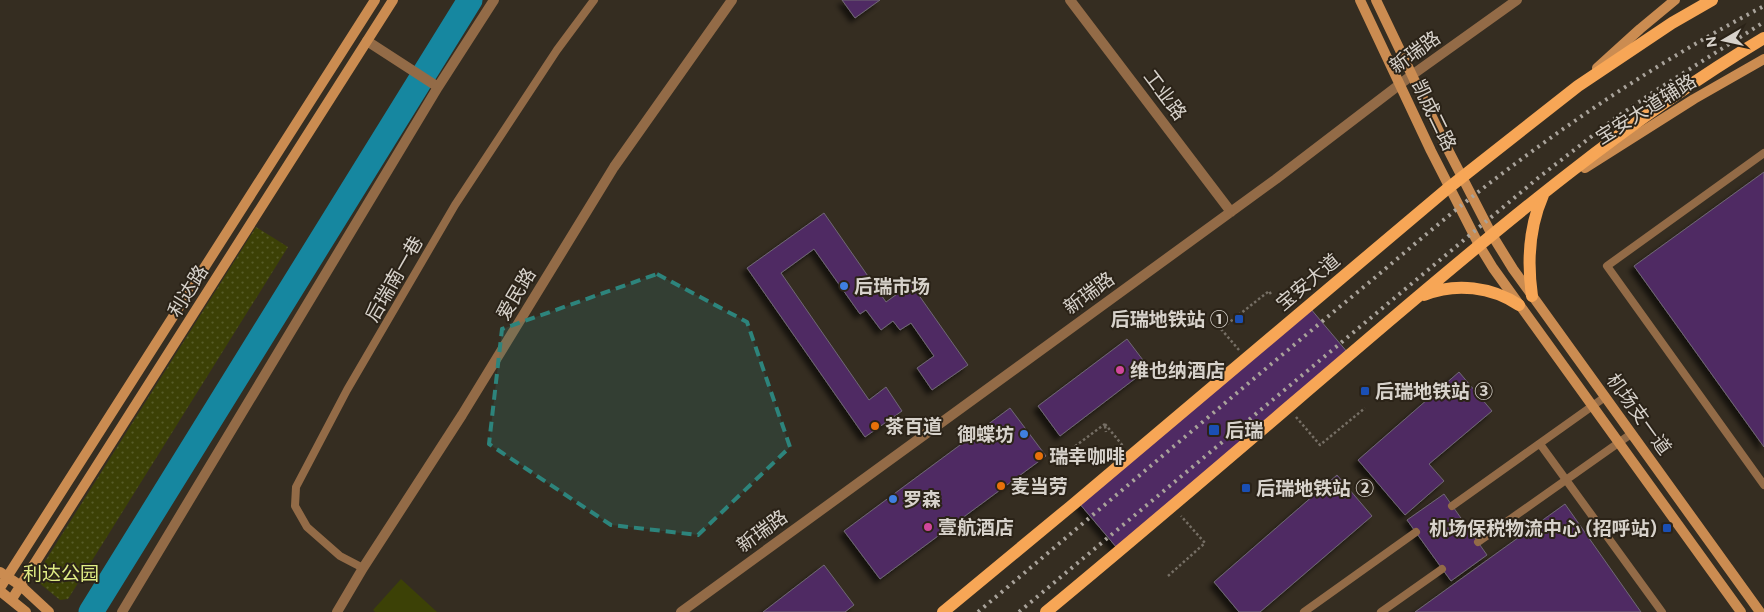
<svg xmlns="http://www.w3.org/2000/svg" width="1764" height="612" viewBox="0 0 1764 612" font-family="Figtree,'Noto Sans SC',sans-serif">
<style>
.grass{fill:url(#grass-dots)}
.pitch{fill:#3c4106}
.lines{fill:none;stroke-linecap:round;stroke-linejoin:round}
.river{stroke:#1687a0;stroke-width:25}
.building{fill:#4f2c63;stroke:#706875;filter:url(#shadow)}
.path{stroke:#766f65;stroke-width:2.5;stroke-dasharray:2.5 2.5;stroke-linecap:butt}
.lane{stroke:#936b47;stroke-width:8}
.street{stroke:#936b47;stroke-width:10}
.secondary{stroke:#cb8c51;stroke-width:10}
.primary{stroke:#f7a656;stroke-width:12}
.rail{stroke:#a9a39b;stroke-width:4;stroke-dasharray:2.5 5;stroke-linecap:butt}
.marked{fill:#2d847c;fill-opacity:0.2;stroke:#2d847c;stroke-width:4;stroke-dasharray:10 6;stroke-linejoin:round}
.shop-dot{fill:#3f7fe0;stroke:#2b2318;stroke-width:2}
.transit-dot{fill:#1a4fb4;stroke:#2b2318;stroke-width:2}
.hotel-dot{fill:#d1479c;stroke:#2b2318;stroke-width:2}
.food-dot{fill:#e8710a;stroke:#2b2318;stroke-width:2}
.labels{text-anchor:middle;dominant-baseline:central;stroke-width:4;stroke-linejoin:round;paint-order:stroke}
.street-label{font-size:19px;fill:#d7d2cb;stroke:#2b2318}
.poi-label{font-size:19px;font-weight:bold;fill:#d7d2cb;stroke:#2b2318;text-anchor:start}
.park-label{font-size:19px;fill:#e0ec84;stroke:#2b2318}
</style>
<defs>
<pattern id="grass-dots" width="8" height="8" patternUnits="userSpaceOnUse" patternTransform="scale(1.25)"><rect width="8" height="8" fill="#3c4106"/><path d="M2 2h.1M6 6h.1" fill="none" stroke="#575c29" stroke-width="1.8" stroke-linecap="round"/></pattern>
<filter id="shadow"><feDropShadow dx="-4.5" dy="4.5" stdDeviation="2.5" flood-color="#0009"/></filter>
</defs>
<rect width="100%" height="100%" fill="#352d21"/>
<path class="grass" d="M256,227l32,20 -220,352 -8,1 -22,-18 -1,-8z"/>
<path class="pitch" d="M401,579l36,33h-62l-2,-2z"/>
<g class="lines">
<path class="river" d="M91,612l379,-612"/>
</g>
<path class="building" d="M842,0h38l-25,18z
M1764,172v275l-130,-181z
M824,213l62,89 25,-18 57,81 -36,25 -15,-22 17,-12 -23,-33 -11,7 -7,-9 -12,9 -15,-20 -6,4 -46,-65 -33,24 88,127 17,-13 16,24 -37,26 -118,-169z
M1310,308l38,45 -231,195 -38,-45z
M1127,339l22,29 -89,68 -22,-30z
M1459,372l33,39 -63,53 15,17 -39,34 -47,-55z
M1010,408l36,48 -166,123 -36,-48z
M1337,475l35,41 -112,96h-21l-25,-30z
M1444,494l43,61 -36,26 -44,-61z
M1565,504l76,108h-226z
M824,565l30,40 -9,7h-82z"/>
<g class="lines">
<path class="path" d="M1239,350l-18,-21 48,-38 3,5
M1296,417l24,28 45,-37
M1105,424l18,22
M1105,426l1,6
M1071,458l-2,-3 1,-5 35,-26
M1168,576l37,-33 -24,-27"/>
<path class="lane" d="M1764,153l-157,113 157,219
M1540,444l122,168
M1452,506l153,-109
M1478,542l153,-108
M363,568l-23,-12 -33,-29 -12,-21 1,-19 51,-97 108,-185 102,-155 37,-50
M1304,612l112,-80
M1381,612l61,-43"/>
<path class="street" d="M1070,0l161,212
M367,41l71,46
M122,612l316,-525 56,-87
M337,612l26,-44 99,-153 152,-248 118,-167
M681,612l595,-433 136,-104 105,-75"/>
<path class="secondary" d="M1360,0l71,151 48,94 14,23 248,344
M1376,0l68,142 48,93 21,34 247,343
M1597,68l43,-39 35,-29
M1585,168l109,-69 70,-40
M0,572l21,14 28,26
M0,588l375,-588
M0,591l26,21
M12,599l381,-599"/>
<path class="primary" d="M1424,295c32,-13 68,-8 95,10
M1532,296c-5,-35 -3,-69 11,-101
M943,612l127,-105 377,-318 131,-103 94,-63 40,-23
M1046,612c115,-95 228,-193 342,-290 120,-102 241,-203 376,-284"/>
<path class="rail" d="M978,612c120,-101 239,-203 359,-303 53,-43 104,-89 158,-130 85,-65 175,-124 269,-173
M1019,612l519,-434 76,-59 41,-28 109,-69"/>
</g>
<path class="marked" d="M657,274l90,48 43,125 -92,88 -87,-10 -122,-81 13,-115z"/>
<g class="shop-dot">
<circle cx="844" cy="286" r="5"/>
<circle cx="1024" cy="434" r="5"/>
<circle cx="893" cy="499" r="5"/>
</g>
<g class="transit-dot">
<rect x="1234" y="314" width="10" height="10" rx="2.5"/>
<rect x="1360" y="386" width="10" height="10" rx="2.5"/>
<rect x="1208" y="424" width="12" height="12" rx="2.5"/>
<rect x="1241" y="483" width="10" height="10" rx="2.5"/>
<rect x="1662" y="523" width="10" height="10" rx="2.5"/>
</g>
<g class="hotel-dot">
<circle cx="1120" cy="370" r="5"/>
<circle cx="928" cy="527" r="5"/>
</g>
<g class="food-dot">
<circle cx="875" cy="426" r="5"/>
<circle cx="1039" cy="456" r="5"/>
<circle cx="1001" cy="486" r="5"/>
</g>
<g class="labels">
<g class="street-label">
<text transform="translate(1415 52) rotate(-36)">新瑞路</text>
<text transform="translate(1165 95) rotate(53)">工业路</text>
<text transform="translate(1646 109) rotate(-32)">宝安大道辅路</text>
<text transform="translate(1434 115) rotate(64)">凯成二路</text>
<text transform="translate(394 279) rotate(-60)">后瑞南一巷</text>
<text transform="translate(1308 282) rotate(-40)">宝安大道</text>
<text transform="translate(188 291) rotate(-58)">利达路</text>
<text transform="translate(1089 293) rotate(-36)">新瑞路</text>
<text transform="translate(516 294) rotate(-59)">爱民路</text>
<text transform="translate(1639 414) rotate(54)">机场支一道</text>
<text transform="translate(762 531) rotate(-36)">新瑞路</text>
</g>
<g class="poi-label">
<text x="854" y="286">后瑞市场</text>
<text x="1229" y="319" text-anchor="end">后瑞地铁站 ①</text>
<text x="1130" y="370">维也纳酒店</text>
<text x="1375" y="391">后瑞地铁站 ③</text>
<text x="885" y="426">茶百道</text>
<text x="1225" y="430">后瑞</text>
<text x="1014" y="434" text-anchor="end">御蝶坊</text>
<text x="1049" y="456">瑞幸咖啡</text>
<text x="1011" y="486">麦当劳</text>
<text x="1256" y="488">后瑞地铁站 ②</text>
<text x="903" y="499">罗森</text>
<text x="938" y="527">壹航酒店</text>
<text x="1657" y="528" text-anchor="end">机场保税物流中心 (招呼站)</text>
</g>
<g class="park-label">
<text x="61" y="573">利达公园</text>
</g>
</g>
<g transform="translate(1724 40) rotate(261)" stroke="#2b2318" stroke-width="4" paint-order="stroke">
<path d="M0-4L9 19L0 12L-9 19Z" fill="#d7d2cb"/>
<text y="-8" font-size="14" font-weight="bold" text-anchor="middle" fill="#d7d2cb">N</text>
</g>
</svg>
